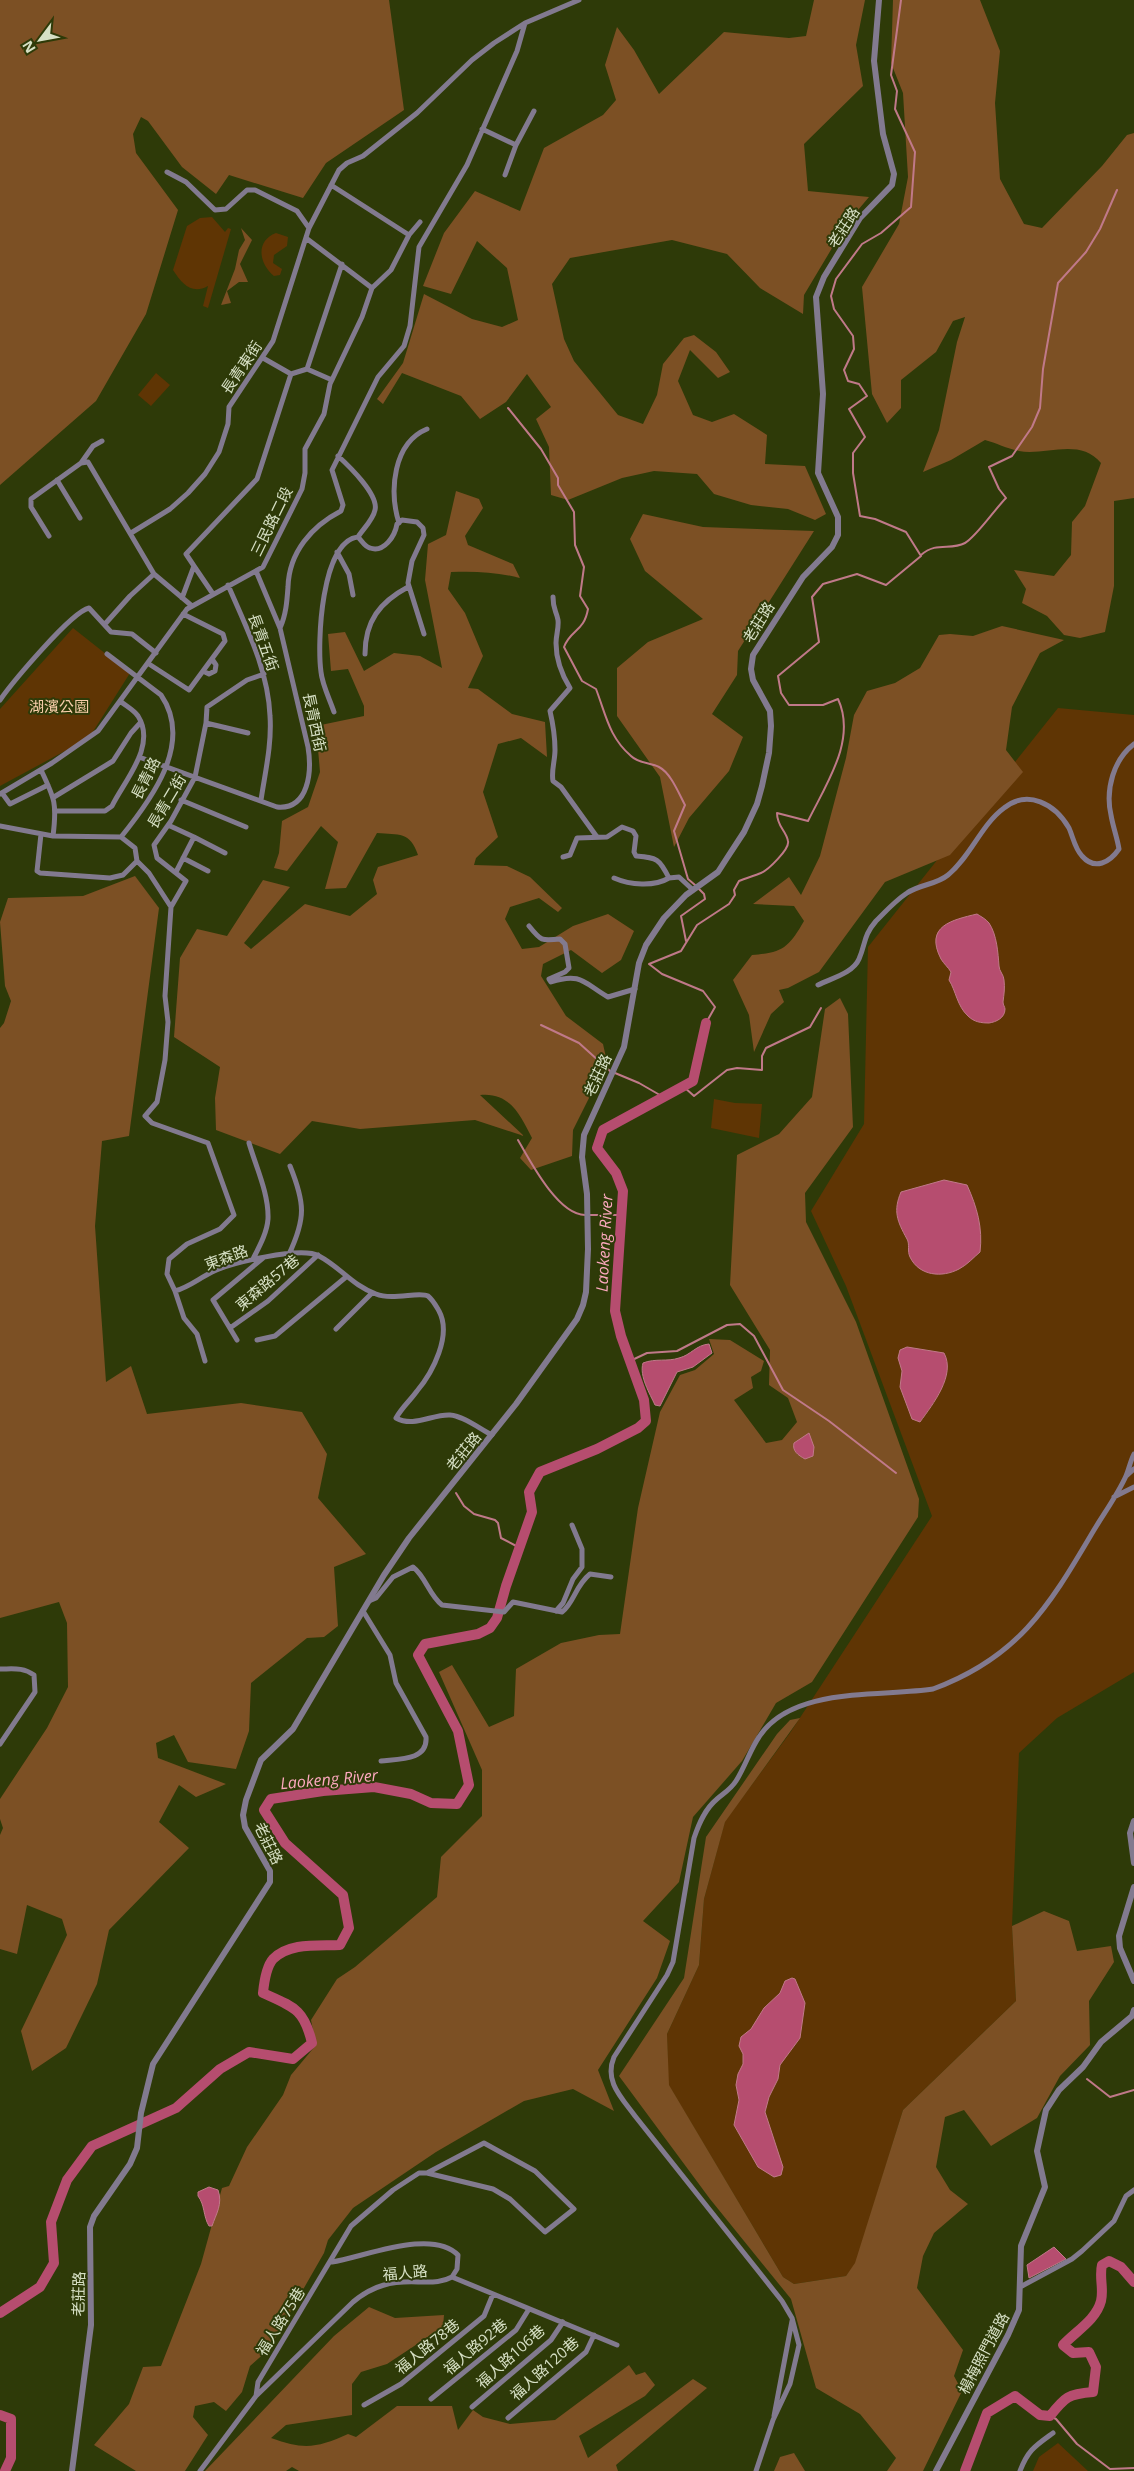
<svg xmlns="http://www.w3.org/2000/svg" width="1134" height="2471" viewBox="0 0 1134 2471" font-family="'Open Sans','Noto Sans TC',sans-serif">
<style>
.green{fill:#5f3504}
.forest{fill:#7c5024}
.water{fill:#b64d6f;stroke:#c07989}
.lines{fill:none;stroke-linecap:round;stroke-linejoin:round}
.stream{stroke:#c07989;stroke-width:2}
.river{stroke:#b64d6f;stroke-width:10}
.minor{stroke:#827a8f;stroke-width:5}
.tertiary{stroke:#827a8f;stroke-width:6}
.labels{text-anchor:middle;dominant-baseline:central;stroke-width:4;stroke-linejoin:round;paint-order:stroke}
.street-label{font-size:15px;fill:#d7e0c5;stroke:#2e3a08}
.park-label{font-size:15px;fill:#f7cda9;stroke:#2e3a08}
.water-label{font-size:16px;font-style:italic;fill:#fda9bf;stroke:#2e3a08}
</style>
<rect width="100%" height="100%" fill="#2e3a08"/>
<path class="green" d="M212,217l13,15 3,-4 3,1 -23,79 -5,-2 5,-20c-16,9 -26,-2 -35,-16l14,-44 13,-8z
M276,233l12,4 -1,9 -13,9 -1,8 9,6 -2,6 -6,1c-15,-12 -19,-35 2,-43z
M156,373l14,12 -19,21 -13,-11z
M73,628l57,45 -41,65 -89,48v-77z
M1058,708l76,7v957l-77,46 -38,35 -7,173 4,75 -113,109 -47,153 -10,13 -52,8 -11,-7 -115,-193 -1,-50 32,-69 5,-66 21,-78 65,-88 142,-217 -86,-230 -35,-75 53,-87 4,-177z
M714,1099l21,4 27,1 -3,34 -48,-10z
M1058,2443l30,28h-55l6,-14z"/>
<path class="forest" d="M0,0h389l15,110 -78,53 -23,35 -74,-23 -13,19 -34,-27 -34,-46 -7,-4 -8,17 3,19 42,57 -32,104 -50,87 -96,84z
M814,0h51l-9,45 7,41 -59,58 4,47 61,6 -22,26 -43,72 -1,19 -43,-26 -33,-34 -55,-14 -102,18 -18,26 12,55 10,22 44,54 25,9 14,-29 6,-31 21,-26 10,-3 22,17 14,20 -12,6 -28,-28 -12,31 15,34 19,7 22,-8 33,21 -2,29 40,2 21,48 -11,6 -27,-11 -37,-4 -37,-11 -17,-20 -43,-3 -32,7 -54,22 -17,-5 -2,-48 -13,-28 15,-12 -24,-33 -21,28 -26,17 -19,-23 -59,-23 -19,31 -6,-5 26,-36 21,-69 48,25 30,8 16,-7 -11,-52 -30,-27 -26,53 -28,-8 21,-53 31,-42 45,20 24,-63 59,-33 13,-15 -11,-35 12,-38 17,23 25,44 65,-62 65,6 17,-2z
M893,0h87l20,51 -5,52 5,76 24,45 18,4 60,-62 25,-31 7,-2v365l-20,3v85l-9,46 -25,6 -16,-3 -17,-19 -25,-13 4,-14 -12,-19 40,6 17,-21 1,-33 13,-16 16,-43c-21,-26 -56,-7 -82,-12 -11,-2 -23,-8 -34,-11l-34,20 -28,12 16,-42 18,-88 8,-25 -12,4 -17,31 -35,28v28l-14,15 -15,-29 -10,-107 37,-63 9,-47 -5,-84 -12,-30z
M241,228l11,12 -12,24 8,18h-9l-12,9 4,12 -10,2 14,-36 4,-19 6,-10z
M456,491l23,8 4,9 -18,28 3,9 45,19 7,14c-23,-6 -45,-7 -69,-6l-3,17 17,24 18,43 -15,32 10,1 34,25 33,8 2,35 -26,-19 -23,6 -15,48 15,45 -22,21 -2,7 33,1 23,11 32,31 -4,4 -19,-14 -29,9 -5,12 17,30 17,-2 34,-21 35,-12 26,17 -13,29 -19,13 -31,-23 -28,14 -2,12 25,40 37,28 4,18 -34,68 -1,26 -41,14 -11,-12 12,-20c-12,-23 -22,-46 -52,-43l44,41 -49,-16 -115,9 -48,-8 -32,33 -64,-24 -1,-32 5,-31 -46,-30 6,-79 17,-29 30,7 36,-56 27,7 -46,56 7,6 54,-45 45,12 27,-22 -4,-14 5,-13 40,-12c-8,-24 -19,-20 -41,-22l-31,55 -21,1 13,-47 -17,-16 -34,45 -13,-3 5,-15 3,-32 26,-14 12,-35 -4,-46 48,-10v-10l-16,-37 -17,2 -3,-37 17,-2 19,39 30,-18 26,3 22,12 -17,-88 3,-36 18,-9z
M643,514l60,13 111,4 -76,120 -1,24 -25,39 31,23 -14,34 -40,47 -15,29 -14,-70 -43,-61v-48l31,-26 55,-23 -58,-48 -15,-32z
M1002,626l62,14 -24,13 -28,54 -6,43 17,22 -73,83 -65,27 -66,90 -31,16 -9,2 5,12 -13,12 -17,38 -5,-37 -16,-35 19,-25c31,-2 37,-8 52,-34l-10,-15 -41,-2 36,-27 12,18 19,-39 26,-98 8,-43 13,-24 28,-8 25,-15 19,-33 11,-1 23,2z
M135,876l24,32 -30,228 -27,5 -7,85 11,156 25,-16 16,48 94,-11 61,9 25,42 -9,44 48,56 -32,13 4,59 -14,11 -17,1 -56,45 -2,48 -13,38 -48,-7 -14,-27 -18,8 2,15 68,26 -30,13 -17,-12 -20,37 30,26 -80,82 -12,54 -31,64 -34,23 -11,-40 46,-96 -5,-16 -35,-14 -10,49 -17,-5v-114l3,-7 -3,-9v-20l47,-71 21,-41 -1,-64 -8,-21 -59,16v-590l4,-5 7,-22 -6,-15 -5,-64 8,-24 75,-2z
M840,998l8,16 5,113 -48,66 1,29 50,100 63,177 -1,18 -106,165 -36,21 -34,58 -49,56 -14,65 -36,39 27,20 -13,37 -59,92 16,41 -41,-22 -49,12 -88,51 -83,56 -25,32 -4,13 -55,96 -19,17 -8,26 -16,19 -12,-9 -19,4 -2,11 15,18 -23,36h-49l-42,-26 35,-41 14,-37 18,-1 40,-102 21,-76 7,-2 18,-39 36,-52 8,-20 25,-30 -5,-25 26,-41 18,-12 82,-70 4,-40 41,-41v-46l-43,-98 13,-7 37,62 25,-11 2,-47 45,-26 38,-8 21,-1 18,-126 22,-96 20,-37 15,-5 19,-16 -5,-15 21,1 34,21 -3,10 -10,6 2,11 -19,12 32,43 16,-3 15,-18 -9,-24 -19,-13 1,-35 -40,-65 7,-130 42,-21 33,-37 13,-88z
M800,1718l-75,104 -21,77 -5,66 -32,69 2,51 114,192 11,7 52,-8 9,-13 48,-153 113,-109 -4,-75 32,-15 25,10 8,30 34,-5 3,16 -25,39 1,44 -30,31 -23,42 -46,28 -27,-36 -19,7 -9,50 14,23 18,14 -34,29 -11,23 -6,32 46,62 -9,26 8,15 -39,80h-36l9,-13 -36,-44 -44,-26 -25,-89 -81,-100 -91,-123 65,-98 22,-141 71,-103 13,-14z
M369,2307l26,11 49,-3 -1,12 -56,37 -26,8 -9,12v31l-66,10 -15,13c33,12 46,10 77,-4l8,3 41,-31h55l6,24 15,-20 10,7 27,7 45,-4 74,-55 7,10 9,-3 10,13 -10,11 -66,40 9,22 105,-79 14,9 -91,77 2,6h-319l-7,-4 -6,4h-81l129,-135z
M794,2453l11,18h-31l6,-14z"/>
<path class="water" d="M977,914c3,2 9,5 12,9 8,12 9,30 10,43 0,5 5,9 5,14 1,8 0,14 -1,22 0,3 2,5 2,7 0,9 -9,13 -16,14 -8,0 -15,-1 -21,-7 -11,-10 -12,-25 -19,-36l2,-8c-3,-5 -7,-8 -10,-13 -17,-33 11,-39 36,-45z
M944,1180l23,5c10,22 16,43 13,67 -6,5 -13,13 -21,17 -17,9 -40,7 -49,-12 -3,-6 0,-13 -3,-18 -10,-18 -14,-28 -6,-47z
M709,1344l3,9 -19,14 -16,5 -17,34 -5,-1c-5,-11 -16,-29 -12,-42 13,-5 24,-1 36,-5 12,-3 17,-13 30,-14z
M907,1347l37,6c12,22 -11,51 -24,69l-8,-3 -12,-32 2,-16 -4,-13 2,-8z
M809,1433l5,14 -1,9 -8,3c-7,-4 -13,-8 -11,-16z
M792,1978l3,1 10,24 -5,35 -20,27 -2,14 -9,18 -4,15 18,55 -2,8 -7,2 -16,-10 -24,-42 5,-25 -3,-15 2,-11 5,-10v-10l-4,-8 2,-9 10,-8 13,-21 16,-15 5,-12z
M209,2187l9,3c5,14 -2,24 -6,36h-3c-6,-10 -4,-21 -11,-30v-4z
M1054,2247l12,12 -37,19 -2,-13z"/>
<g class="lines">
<path class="stream" d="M508,408l33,41 17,29v7l16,27 1,33 9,22 -4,29 8,13c-4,23 -17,20 -24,38l18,34 14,8c10,26 13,48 35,67 7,7 20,7 28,11 12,6 20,27 26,38l-11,26 14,48 7,6
M921,555c16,-14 29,-4 44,-12 11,-6 30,-34 41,-45l-7,-9 -10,-22 23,-11 20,-29 8,-19 3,-39 15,-86 28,-31 14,-23 17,-39
M686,941l-5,-25 24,-17 -1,-5 -6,-6
M706,1023l9,-16 -12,-16 -41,-17 -13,-10 32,-13 16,-26 32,-21 6,-9 -1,-5 5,-9c7,-3 15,-5 22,-8 7,-3 29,-24 27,-32 -2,-11 -11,-14 -11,-28l31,8c18,-37 49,-81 30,-122l-15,6h-34l-8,-12 -3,-17 41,-34 -7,-45 11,-13 34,-10 29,11 35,-29 -15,-24 -31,-13 -15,-3 -7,-43v-20l12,-16 -16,-28 18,-13 -8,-12 -11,-3 -4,-11 10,-21 -1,-13 -19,-27 -3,-13 5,-17 26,-35 19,-11 30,-26 4,-55 -20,-43 2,-18 -6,-16 10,-75
M541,1025l38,18 31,28
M615,1073l24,10 26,15
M684,1087l10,9 33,-26 10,-2 25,2v-14l4,-8 44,-21 11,-19
M518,1140c12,21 40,75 67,75
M590,1215h33
M630,1361l17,-8 30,-2 50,-26 13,-1 14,12 29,54 46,31 67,52
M456,1493l8,13 10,8 21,6 3,3 3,15 19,10
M1087,2079l23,18 24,-7
M1050,2416l6,3 21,25 33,25 24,-1"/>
<path class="river" d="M0,2313l40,-26 14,-24 -3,-41 16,-42 25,-34 84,-38 44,-39 29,-17 44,7 19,-16c-8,-34 -18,-36 -49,-50 1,-10 3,-26 10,-34 17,-17 45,-13 67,-14l9,-17 -6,-33 -58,-52 -21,-33 7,-11 52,-8 51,-4 37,7 20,9 26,1 12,-19 -11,-54 -40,-76 7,-11 53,-10 12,-6 7,-10 9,-32 26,-74 -3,-20 11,-20 57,-23 41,-21 8,-7 -2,-21 -23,-64 -6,-25 8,-120 -7,-18 -19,-25 6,-18 90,-49 13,-58
M0,2415l11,4v39l-6,13
M965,2471l22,-58 28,-17 25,19 10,1c15,-19 18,-22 43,-24l3,-25 -7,-15 -16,1 -10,-8c13,-14 33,-25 38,-44 3,-12 -2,-24 1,-36l7,-4 12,6 13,15"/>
<path class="minor" d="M482,129l34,16
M167,172l19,10 29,28 11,-1 21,-19h8l42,21 12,17
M505,175l11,-30 18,-34
M331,185l78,50
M306,238l66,50
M263,358l28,16 16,-5
M332,380l-25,-11 35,-105
M338,456c11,10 41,39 37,54 -2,10 -12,19 -17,27
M81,463l12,-17 9,-5
M57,480l23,38
M399,523c-10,-32 -6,-80 28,-94
M131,533l39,-24 18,-16 17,-19 14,-22 9,-28 1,-17 44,-66 36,-113 30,-58 8,-7 16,-7 54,-43 55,-53 22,-17 31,-20 54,-23
M49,536l-18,-29v-8l50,-36 7,-1 66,112 38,32
M337,552l12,22 4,21
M194,566l19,28
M228,585c18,42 40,84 42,131 2,28 -5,57 -9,84
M553,597c0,13 3,13 5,23 1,8 -2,15 -2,23 0,16 6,32 14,45l-20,23c3,13 5,26 5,39 0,11 -4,21 -2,31l8,6 36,50
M182,598l12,-32 -8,-12 71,-75 34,-105
M105,624l25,-28 24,-22
M280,628c6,-13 7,-27 8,-41 1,-35 24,-61 53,-76l2,-6 -11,-35 46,-93 26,-31 6,-20 9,-79 48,-82 50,-114 8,-28
M107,654l54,41c33,48 -10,105 -40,142
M365,654c0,-33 15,-52 43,-67
M149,664l40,26 36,-49 -2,-7 -40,-20
M203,671l6,3 6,-3 1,-6 -4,-6
M0,700c12,-17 71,-88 89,-92l22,24 21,2 24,19
M334,712c-4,-12 -12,-28 -13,-40 -4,-28 0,-131 37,-135 4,4 7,10 12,11 14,5 25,-12 27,-24l5,-4 15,2 6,6 1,7 -12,26 -4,22 16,51
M206,723l1,-16 40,-27 17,-6
M139,757l138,50c32,3 35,-36 31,-60l-28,-119 -24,-57
M41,770c14,29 16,34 12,66
M2,793l8,11 38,-19
M0,794l52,-31 46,-32 89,-122 76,-42 39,-78 3,-16v-24l19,-35 6,-30 32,-67 10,-29 19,-18 18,-35 11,-13
M54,797l59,-36 18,-28 10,-11
M181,800l65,27
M56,811h49l7,-5c12,-25 45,-60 26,-90 -4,-6 -12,-10 -18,-15
M168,825l26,12 -18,35
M0,826l53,10 68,1 14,11 2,13 12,12 22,34 -6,89 3,26 -3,38 -8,42 -12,14 7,7 56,20 26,72 -14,14 -33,15 -18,15 -2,15 8,17c14,-4 23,-12 37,-19 18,-9 89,-26 107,-16 21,11 34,30 57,38 17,7 43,-3 52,2 5,4 8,10 11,15 13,24 -6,61 -22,80 -8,11 -14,15 -21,27 18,10 36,-4 54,-3 14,1 30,14 42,20
M41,834l-4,37 3,2 70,5 13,-3 14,-14
M194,837l31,16
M563,857l7,-2 7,-17 30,-1 15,-10 11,4 3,5 -2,16 2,4c21,2 23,2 33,22l10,-1 14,13
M183,858l25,13
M614,878c16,7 40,9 55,0
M171,907l15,-26 -29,-23 -3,-13 17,-24 24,-44 11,-54 42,10
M529,926c12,15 12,15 31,13l5,5 4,24 -4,4 -16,7 2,3c30,-10 33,1 57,15l27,-8
M818,985c14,-7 35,-12 41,-26 7,-16 4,-23 17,-38 9,-9 20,-21 31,-28 13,-9 29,-8 41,-18 23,-19 33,-50 56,-67 24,-19 51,-4 65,20 4,9 6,21 13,28 13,15 28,6 37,-7 -2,-12 -6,-22 -8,-34 -6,-26 3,-56 23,-71
M249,1143c7,24 20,51 19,76 -1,14 -9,28 -15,40
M289,1254c17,-36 16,-51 1,-88
M175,1291l9,27 13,16 8,27
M230,1328l38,-27 50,-46
M336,1329l36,-36
M237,1340l-24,-40 50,-42
M257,1340l18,-4 71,-59
M1126,1476l8,-7
M1114,1497l20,-10
M369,1601l7,-3 17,-21 20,-10c13,10 16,28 29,38l62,7 9,-10 49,10c12,-9 13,-26 28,-38l21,3
M363,1611l27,44 6,28 30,54c2,24 -28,22 -45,24
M556,1611l7,-8 10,-24 9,-12v-18l-10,-24
M0,1669c13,0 23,-2 34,6l1,17 -35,52
M332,2262c32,-5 100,-34 126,-7l-1,14 -5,8
M1022,2286l50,-27 10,-8 32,-30 12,-25 8,-6
M256,2396l2,-14 93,-156 42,-36 26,-17h8l66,16 17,10 35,33 29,-23 -39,-38 -51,-28 -57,30
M431,2399l85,-69 13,-21
M364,2405l37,-21 83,-68 9,-22
M472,2407l79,-67 12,-18
M774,2416l18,-95
M508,2418l78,-66 8,-17
M200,2471l56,-75 97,-94c20,-17 39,-21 65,-20 13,0 23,1 34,-5l165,68
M756,2471l17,-51 17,-36 9,-39 -7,-27 -10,-17 -147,-185c-14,-19 -31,-35 -21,-59l53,-82 6,-13 21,-124c5,-15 11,-29 23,-39 7,-6 14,-10 19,-18 9,-14 14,-31 23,-44 33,-51 121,-40 174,-48 84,-31 115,-81 158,-154 11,-19 26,-39 35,-59 3,-7 4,-14 8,-22
M1020,2471c8,-21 15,-25 33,-38"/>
<path class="tertiary" d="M1134,1821l-4,12 4,30
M1134,1887l-15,49 1,12 14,33
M72,2471l19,-146 -1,-98 4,-11 36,-52 7,-16 4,-35 12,-49 117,-182v-11l-25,-44 -2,-12 3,-15 15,-40 32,-31 91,-154 25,-37 107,-134 61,-85 6,-14 3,-13 2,-43 -1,-55 -5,-37 2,-22 40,-88 15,-84 7,-18 18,-27 22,-23 32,-23 9,-14 17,-26 13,-28 5,-18 7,-33 2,-27 -1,-15 -17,-31 -2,-11 2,-14 50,-78 29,-30 6,-12v-18l-20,-44 5,-79 -7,-97 8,-20 36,-59 32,-33 2,-11 -11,-40 -9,-73 5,-61
M936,2471l72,-136 11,-25 2,-64 24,-59 -8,-36 9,-41 13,-20 24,-23 18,-25 31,-26 2,-6"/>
</g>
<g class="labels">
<g class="street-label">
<text transform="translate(843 227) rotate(-57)">老莊路</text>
<text transform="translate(241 367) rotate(-56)">長青東街</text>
<text transform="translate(271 521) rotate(-64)">三民路二段</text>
<text transform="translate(758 622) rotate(-58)">老莊路</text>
<text transform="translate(264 642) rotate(70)">長青五街</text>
<text transform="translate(315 722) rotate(78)">長青西街</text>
<text transform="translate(145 778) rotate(-63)">長青路</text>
<text transform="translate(166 801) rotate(-59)">長青二街</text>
<text transform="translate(597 1075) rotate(-65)">老莊路</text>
<text transform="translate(226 1257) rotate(-20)">東森路</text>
<text transform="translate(267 1282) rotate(-40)">東森路57巷</text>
<text transform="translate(463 1451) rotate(-51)">老莊路</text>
<text transform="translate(269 1843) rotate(64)">老莊路</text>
<text transform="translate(405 2272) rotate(-5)">福人路</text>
<text transform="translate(78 2294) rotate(-89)">老莊路</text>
<text transform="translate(280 2321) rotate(-58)">福人路75巷</text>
<text transform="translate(427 2346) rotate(-39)">福人路78巷</text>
<text transform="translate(475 2346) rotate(-40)">福人路92巷</text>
<text transform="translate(983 2353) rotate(-62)">楊梅照門道路</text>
<text transform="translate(510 2356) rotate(-42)">福人路106巷</text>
<text transform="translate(544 2368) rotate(-42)">福人路120巷</text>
</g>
<g class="park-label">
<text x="59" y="706">湖濱公園</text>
</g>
<g class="water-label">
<text transform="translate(604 1243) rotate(-87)">Laokeng River</text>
<text transform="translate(329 1779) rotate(-5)">Laokeng River</text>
</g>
</g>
<g transform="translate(40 40) rotate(238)" stroke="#2e3a08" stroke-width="4" paint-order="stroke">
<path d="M0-4L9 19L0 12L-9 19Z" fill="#d7e0c5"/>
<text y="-8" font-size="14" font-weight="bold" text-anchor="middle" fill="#d7e0c5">N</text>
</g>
</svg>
